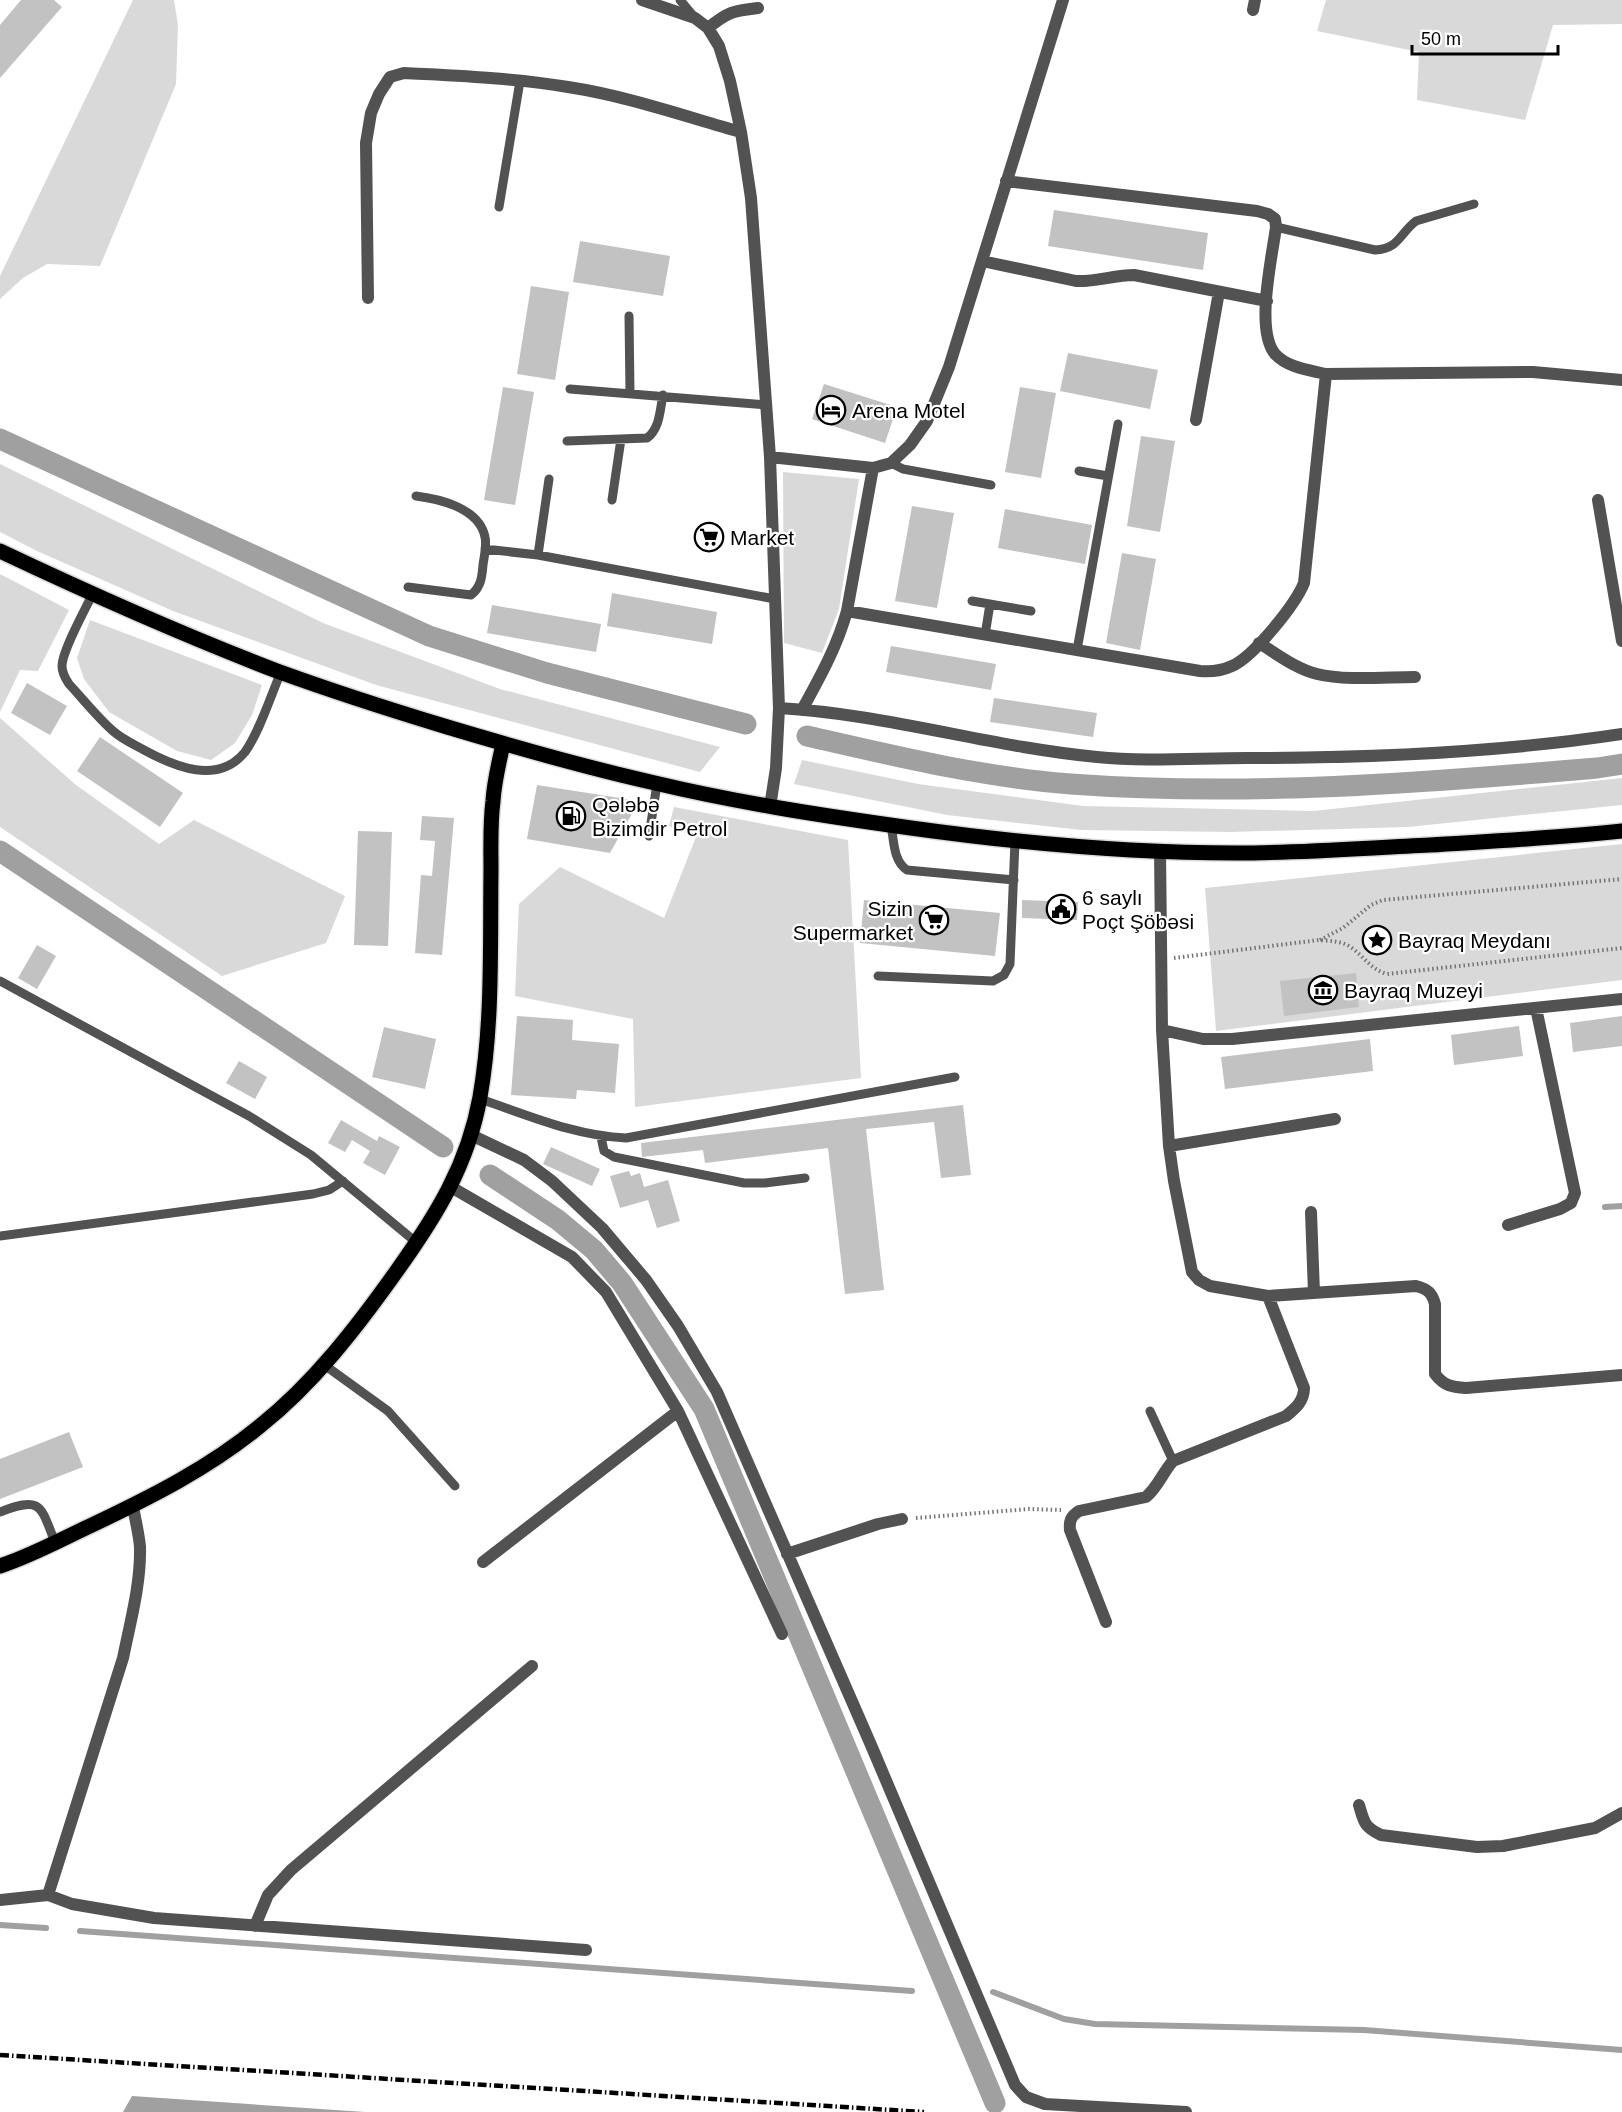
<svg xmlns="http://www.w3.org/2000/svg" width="1622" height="2112" viewBox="0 0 1622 2112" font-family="Arial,sans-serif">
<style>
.green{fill:#d9d9d9}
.water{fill:#a0a0a0}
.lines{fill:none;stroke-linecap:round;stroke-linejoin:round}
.stream{stroke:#a0a0a0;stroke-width:6}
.canal{stroke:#a0a0a0;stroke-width:21}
.building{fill:#c2c2c2}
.primary-casing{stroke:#dbdbdb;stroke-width:18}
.path{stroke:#747474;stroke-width:4;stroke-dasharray:1.5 3;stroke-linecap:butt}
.service{stroke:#525252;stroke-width:9}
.minor{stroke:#525252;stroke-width:12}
.primary{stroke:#000;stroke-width:15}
.rail{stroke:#000;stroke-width:4.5;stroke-dasharray:9 3 1.5 3;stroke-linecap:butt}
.labels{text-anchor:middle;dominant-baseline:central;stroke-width:4.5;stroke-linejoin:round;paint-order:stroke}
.poi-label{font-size:21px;fill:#000;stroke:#fff;text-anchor:start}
</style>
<rect width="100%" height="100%" fill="#fff"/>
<path class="green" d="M133,0h41l4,25 -2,59 -76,182 -53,-2 -24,14 -23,21v-23z
M1326,0h296v24l-69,1 -28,95 -108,-20 2,-48 -102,-21z
M0,464l323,159 177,66 220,58 -20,25 -324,-87 -203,-74 -136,-60 -37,-19z
M783,472l76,7 -20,130 -17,44 -38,-10z
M0,574l69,36 -31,61 -18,-1 -20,42z
M90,620l172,65 -10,30 -17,28 -24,17 -34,-9 -68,-39 -25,-33 -7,-21z
M0,718l76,67 83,59 35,-24 151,76 -19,47 -104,33 -222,-149z
M802,760l116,24 165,22 230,5 309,-33v27l-214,22 -178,5 -149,-2 -134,-15 -153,-31z
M674,807l174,33 13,238 -226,29 -2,-88 -118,-23 4,-92 41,-37 104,51 32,-81 -27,-11z
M1622,844v136l-406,51 -11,-143z"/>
<path class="water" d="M132,2096l233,16h-242z"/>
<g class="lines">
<path class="stream" d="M1605,1207l17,-1
M0,1925l46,3
M80,1931l832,60
M993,1992l71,27 31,5 269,6 258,20"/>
<path class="canal" d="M0,439l429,197 118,37 199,51
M807,736c87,20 174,41 264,48 175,13 351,-1 526,-16l25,-4
M0,851l443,296
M490,1175l68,45 36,30 28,33 82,126 291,694"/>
</g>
<path class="building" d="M21,0h33l8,7 -62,71v-53z
M1054,210l154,23 -5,37 -155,-24z
M580,241l90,15 -7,40 -90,-14z
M531,286l38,6 -14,88 -38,-6z
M1068,353l90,17 -8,39 -90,-18z
M824,384l73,23 -12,36 -73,-24z
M503,387l31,5 -19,113 -31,-5z
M1020,387l36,6 -15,85 -36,-6z
M1141,436l34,5 -15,91 -33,-6z
M912,506l42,7 -17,95 -42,-7z
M1005,509l87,16 -7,39 -87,-16z
M1122,553l34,6 -16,91 -34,-7z
M612,593l105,19 -5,32 -105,-18z
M492,605l109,19 -5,28 -109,-19z
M891,646l105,18 -5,26 -105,-18z
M27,683l40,23 -17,29 -39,-22z
M994,698l103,15 -4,24 -103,-15z
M100,737l83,56 -23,34 -83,-56z
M537,785l102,16 -29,52 -83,-14z
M422,816l32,2 -12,137 -27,-2 6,-78 11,1 3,-35 -15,-1z
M358,831l34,1 -4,114 -34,-1z
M864,900l136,13 -5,43 -135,-13z
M1022,900l56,2 -1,18 -55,-2z
M37,945l19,11 -19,33 -19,-11z
M1356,973l3,34 -75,9 -4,-35z
M517,1016l56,4 -1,20 47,4 -4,49 -38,-3 -1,9 -65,-4z
M1622,1016v30l-49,6 -3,-29z
M1519,1026l4,30 -69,9 -3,-30z
M384,1027l52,12 -11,50 -53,-12z
M1370,1039l3,32 -148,18 -4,-32z
M239,1061l28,16 -12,22 -29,-16z
M963,1105l8,70 -30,3 -7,-56 -68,7 18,161 -39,4 -17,-146 -123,15 -2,-13 -61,7 -1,-14z
M341,1120l36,21 2,-5 21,11 -15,28 -22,-12 7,-12 -18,-11 -7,12 -17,-9z
M551,1147l49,22 -8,17 -49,-22z
M629,1171l2,5 9,-3 4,14 24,-7 12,41 -23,7 -9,-28 -28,8 -10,-32z
M69,1432l14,35 -83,32v-40z"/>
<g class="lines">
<g class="primary-casing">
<path id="primary" d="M0,551c91,43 183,84 277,120 55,20 111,38 167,55 70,21 140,41 211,57 84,20 170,33 256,45 108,15 217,25 326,25 64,0 128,-5 193,-8 64,-4 128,-7 192,-14
M0,1566c31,-10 62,-27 92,-41 59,-28 117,-57 168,-99 53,-42 97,-99 136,-154 40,-56 72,-107 84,-175 13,-74 10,-152 11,-227 0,-23 -1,-46 2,-69 1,-19 6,-38 10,-57"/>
</g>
<path class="path" d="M1320,940l23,-12 28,-23 12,-5 239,-21
M1174,958l145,-18c12,1 24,1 33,8 13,10 20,22 35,26l235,-26
M916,1518l113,-9 32,1"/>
<path class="service" d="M680,0l15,18
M499,207l21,-126
M1276,227l99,23c24,-1 24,-16 41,-29l58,-17
M629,316l1,77
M570,389l196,16
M567,441l80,-3c13,-9 13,-29 16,-43
M891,463l12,6 88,16
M1079,471l29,5
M612,500l9,-61
M485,549l53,6 237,44
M538,555l11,-76
M408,587l63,8c10,-8 11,-18 12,-30 1,-8 4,-20 2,-28 -6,-29 -45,-38 -69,-41
M92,595c-7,15 -30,56 -30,71 0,6 3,12 7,18 14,15 28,33 44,47 9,8 20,13 31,19 31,17 74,35 101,2 14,-19 26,-57 36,-80
M972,601l59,10
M985,635l5,-31
M1077,650l41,-226
M891,825c3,15 2,36 16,45l107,10
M649,836l8,-52
M878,976l115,5 11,-6 6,-11 5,-123
M0,981l249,135 62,39 106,88
M480,1099c48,16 95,37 146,39l329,-61
M601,1137l3,14 10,6 130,26h21l40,-5
M0,1236l313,-42 16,-4 14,-9
M323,1364l65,47 67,75
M1150,1411l23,50
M0,1512c42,-16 40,-7 55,30"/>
<path class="minor" d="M642,0l53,18 13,10 11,18 11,35 11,51 10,66 19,259 9,251 -3,60 -6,39
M1253,10l2,-10
M708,28c20,-16 24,-17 50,-20
M1006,181l251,30 11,3 7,5 1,8c-4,31 -21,103 -1,127 13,14 34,16 51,20l207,-2 89,8
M982,261l94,20c20,1 38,-6 58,-6l133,26
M368,298l-2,-155 5,-30 8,-19 11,-17 14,-4c55,3 110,5 164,14 59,9 116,29 173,45
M1196,420l23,-128
M770,457l103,11 18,-5 19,-18 17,-24 22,-54 114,-367
M1598,500l24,141
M847,611l353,60c11,1 21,0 32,-5 22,-10 63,-61 72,-83l22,-209
M1259,643c18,11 37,26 58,31 28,7 69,3 98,3
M779,708c107,6 211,39 318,49 48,5 101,1 150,1 125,0 251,-5 375,-24
M802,710c18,-33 35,-63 45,-99l26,-143
M1160,850l2,180 41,9h29l390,-40
M1162,1030l7,116 5,35 18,91 7,8 11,6 58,10 148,-10c12,3 16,7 19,18v70c9,12 17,13 31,14l156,-13
M471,1135l53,25 28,21 50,47 44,52 32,46 39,66 154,353 144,340 11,12 19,7 141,8
M1169,1146l166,-27
M451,1187l121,70 34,35 72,119 104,223
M1311,1212l3,81
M1508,1225l52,-16 11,-6 4,-10 -39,-185
M787,1554l91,-30 24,-5
M483,1562l195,-151
M1106,1622l-36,-92c-1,-9 1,-14 9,-19l67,-14c12,-10 17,-25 27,-36l113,-45c10,-8 18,-15 18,-28l-36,-92
M1359,1805c5,17 5,22 22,30l96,12 26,-1 92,-18 27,-15
M48,1895l75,-237c7,-35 18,-74 17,-111 -1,-13 -5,-28 -7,-41
M0,1900l48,-5 24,9 82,14 432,32
M255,1926l13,-31 23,-25 241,-204"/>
<use href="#primary" class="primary"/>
<path class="rail" d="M0,2055l924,57"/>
</g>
<defs>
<g id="hotel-ring" transform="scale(1.5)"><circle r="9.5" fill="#fff" stroke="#000" stroke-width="1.5"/><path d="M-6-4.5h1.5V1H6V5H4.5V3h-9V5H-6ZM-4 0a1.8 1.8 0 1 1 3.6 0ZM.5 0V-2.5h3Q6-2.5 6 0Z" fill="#000"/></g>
<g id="supermarket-ring" transform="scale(1.5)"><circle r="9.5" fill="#fff" stroke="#000" stroke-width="1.5"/><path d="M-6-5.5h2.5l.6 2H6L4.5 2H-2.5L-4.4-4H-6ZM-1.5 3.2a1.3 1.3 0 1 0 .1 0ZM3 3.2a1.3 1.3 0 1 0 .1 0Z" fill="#000"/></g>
<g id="fuel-ring" transform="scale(1.5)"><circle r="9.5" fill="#fff" stroke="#000" stroke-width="1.5"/><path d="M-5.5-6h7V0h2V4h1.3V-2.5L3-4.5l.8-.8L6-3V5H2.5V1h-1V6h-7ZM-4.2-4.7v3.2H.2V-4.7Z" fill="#000"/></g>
<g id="civic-ring" transform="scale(1.5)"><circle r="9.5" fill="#fff" stroke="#000" stroke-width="1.5"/><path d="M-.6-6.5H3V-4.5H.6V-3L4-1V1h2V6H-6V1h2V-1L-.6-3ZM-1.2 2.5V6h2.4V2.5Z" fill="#000"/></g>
<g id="sight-ring" transform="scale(1.5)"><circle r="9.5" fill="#fff" stroke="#000" stroke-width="1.5"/><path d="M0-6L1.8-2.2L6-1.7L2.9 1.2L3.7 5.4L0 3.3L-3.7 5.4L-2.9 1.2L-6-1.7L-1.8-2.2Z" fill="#000"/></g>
<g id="museum-ring" transform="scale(1.5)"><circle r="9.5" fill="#fff" stroke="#000" stroke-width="1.5"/><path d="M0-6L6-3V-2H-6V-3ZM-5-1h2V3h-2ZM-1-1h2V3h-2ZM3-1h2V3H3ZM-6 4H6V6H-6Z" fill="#000"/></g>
</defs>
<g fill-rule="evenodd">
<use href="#hotel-ring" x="831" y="410"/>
<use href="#supermarket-ring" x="709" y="537"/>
<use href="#fuel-ring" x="571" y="816"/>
<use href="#civic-ring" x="1061" y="909"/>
<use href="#supermarket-ring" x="934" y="920"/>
<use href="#sight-ring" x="1377" y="940"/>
<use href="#museum-ring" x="1323" y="990"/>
</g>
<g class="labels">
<g class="poi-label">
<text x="852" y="410">Arena Motel</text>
<text x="730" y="537">Market</text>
<text x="592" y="804">Qələbə<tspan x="592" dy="24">Bizimdir Petrol</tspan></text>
<text x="1082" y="897">6 saylı<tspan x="1082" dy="24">Poçt Şöbəsi</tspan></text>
<text x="913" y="908" text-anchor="end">Sizin<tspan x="913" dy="24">Supermarket</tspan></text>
<text x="1398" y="940">Bayraq Meydanı</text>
<text x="1344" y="990">Bayraq Muzeyi</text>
</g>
</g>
<path d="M1412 45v9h146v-9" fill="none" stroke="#000000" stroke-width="3"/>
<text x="1421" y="45" font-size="18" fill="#000000" stroke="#ffffff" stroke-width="4.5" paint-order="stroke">50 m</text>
</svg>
